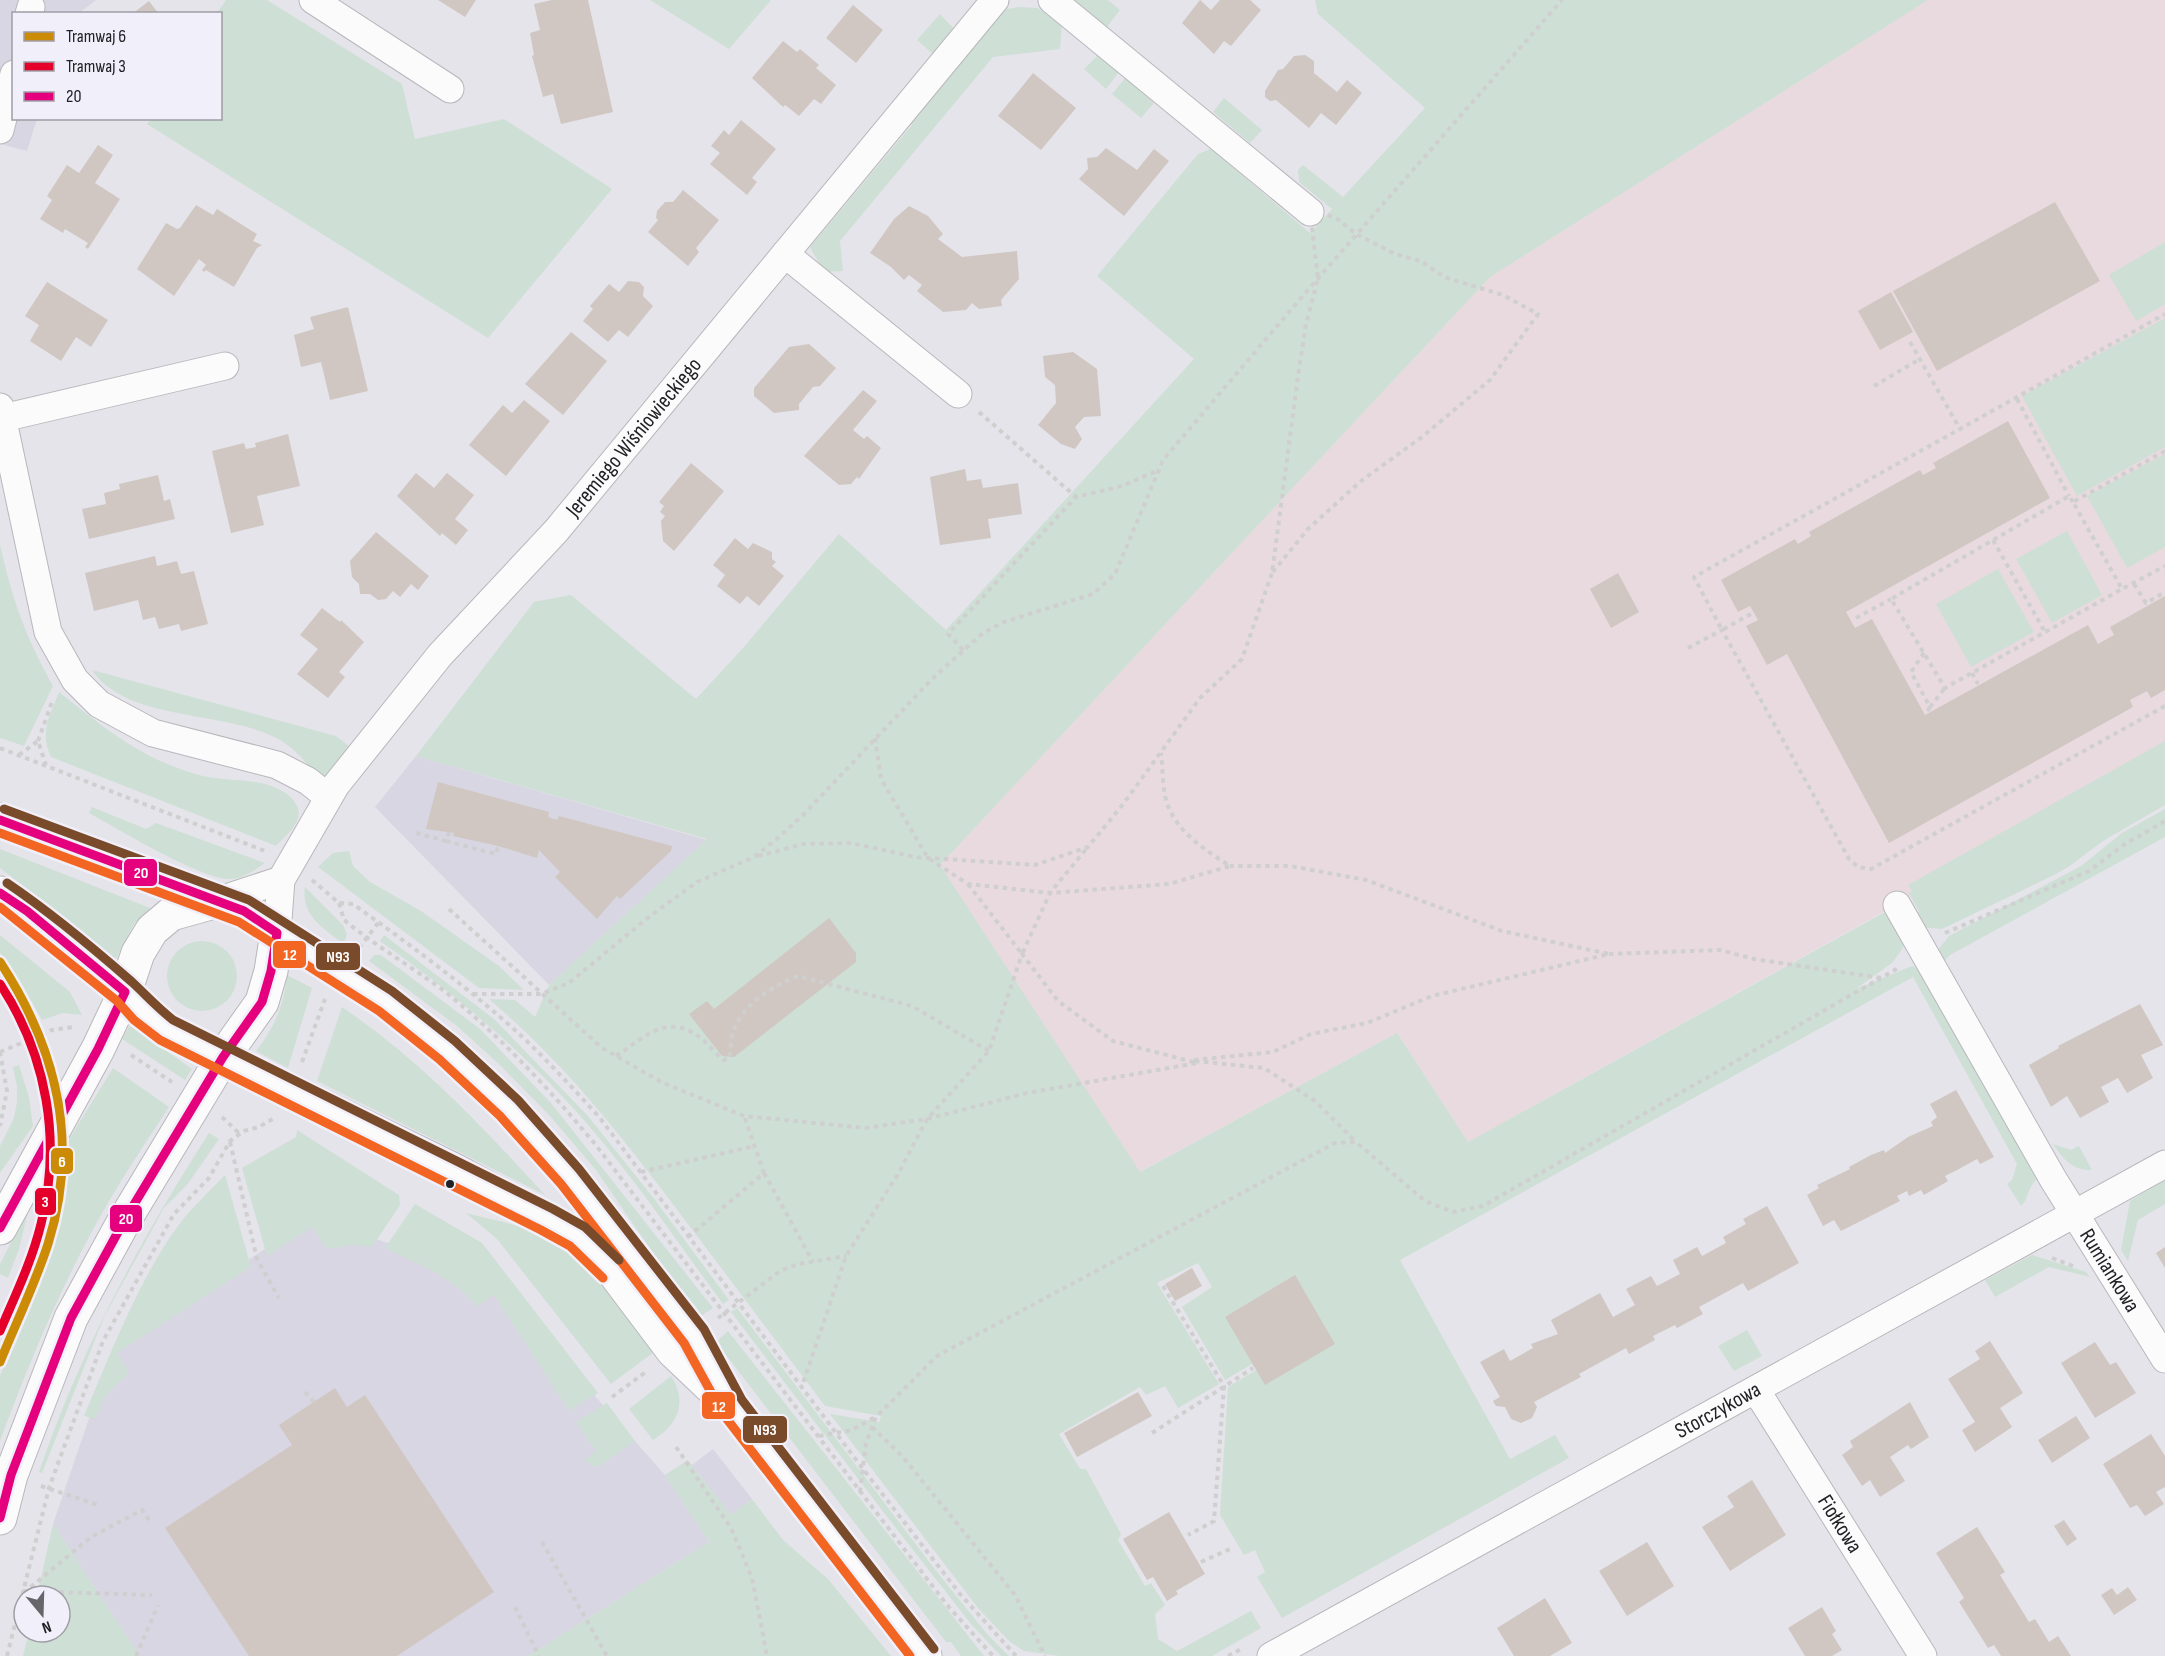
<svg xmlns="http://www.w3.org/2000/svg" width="2165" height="1656" viewBox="0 0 2165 1656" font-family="'Sofia Sans Condensed',sans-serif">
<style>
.built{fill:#d8d6e2}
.education{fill:#e9dae0}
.green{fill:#cedfd5}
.building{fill:#d0c7c2}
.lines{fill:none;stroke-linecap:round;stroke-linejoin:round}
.minor-casing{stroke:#b8b7bc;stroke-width:29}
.tertiary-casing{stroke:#b8b7bc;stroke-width:35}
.path{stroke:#cfcfd0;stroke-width:4;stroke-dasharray:4.5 4.5;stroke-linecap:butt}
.minor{stroke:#fbfbfc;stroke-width:27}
.tertiary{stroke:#fbfbfc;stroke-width:33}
.bus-1-casing{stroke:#f1eff9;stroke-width:14}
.bus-2-casing{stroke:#f1eff9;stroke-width:14}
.bus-3-casing{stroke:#f1eff9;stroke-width:14}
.bus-1{stroke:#e5007d;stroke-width:9}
.bus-2{stroke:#f26522;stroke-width:9}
.bus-3{stroke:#7a4b2a;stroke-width:9}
.tram-1-casing{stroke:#f1eff9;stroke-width:14}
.tram-2-casing{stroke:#f1eff9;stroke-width:14}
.tram-1{stroke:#cc8b07;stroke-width:9}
.tram-2{stroke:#e4002b;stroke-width:9}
.bus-dot{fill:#222125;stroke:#f1eff9;stroke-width:2}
.labels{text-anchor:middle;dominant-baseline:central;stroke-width:4.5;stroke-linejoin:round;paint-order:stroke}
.street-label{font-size:22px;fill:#222125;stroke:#f1eff9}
.line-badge{stroke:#f1eff9;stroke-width:2}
.badge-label{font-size:16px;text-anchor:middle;font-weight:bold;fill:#fff}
</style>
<rect width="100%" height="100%" fill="#e5e4ea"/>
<path class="built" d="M0,0h96l-17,13 -65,1v104l23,1 -10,32 -27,-7z
M416,756l291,84 -158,145 -174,-178z
M314,1217l178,63 173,195 44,67 -181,114h-388l-87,-132 60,-176z
M713,1449l39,50 -21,17 -39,-51z"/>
<path class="education" d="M1928,0h237v756l-697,386 -71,-109 -258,139 -199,-307 550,-588z"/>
<path class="green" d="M226,0h41l135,84 13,55 89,-20 108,70 -124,149 -341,-214 4,-5 69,-1v-104l-3,-1z
M650,0h121l-42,49z
M1075,0h33l12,10 -13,17z
M1315,0h613l-438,277 -550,588 200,307 257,-139 71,109 419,-231 17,35 -11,16 -37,27 51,-21 6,-2 7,4 111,197 5,13c-9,9 -7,18 -15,26l-14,-22 5,-4 5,-16 -104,-187 -513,283 110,199 45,-24 14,23 -287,160 -25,-41 8,-5 -10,-22 -11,5 -24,-40 8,-128 28,-17 -4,-6 -27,16 -43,-73 30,-20 -14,-24 -41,20 62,101 -41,24 -13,-22 -19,9 -6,-8 -81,47 21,35h6l35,65 -3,6 27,46 6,-3 14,22 -10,9 3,25 19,12 74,-40 10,17 -49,28h-152l-36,-5 -15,-10 -31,-33 -148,-194 49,8 2,-6 -56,-10c-46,-61 -91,-121 -137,-182 -61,-81 -121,-159 -199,-225l26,1 20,17 14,-32 158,-146 -291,-83 118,-154 37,-7 125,104 47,-51 96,-114 107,96 248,-271 -97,-83 101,-122 13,-5 99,84 22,-24 -33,-27 -1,-12 5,-5 40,32 82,-89 -107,-94z
M1020,7l18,1 24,17 -2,24 -67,8 -153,184 3,30 -19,1 -14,-25 102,-122 -4,-3 83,-100 16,-13z
M940,14l15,16 -21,25 -17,-15z
M1097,56l22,16 -13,17 -22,-20z
M1125,78l29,25 -13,15 -29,-24z
M1224,98l38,32 -12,13 -37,-31z
M2165,242v62l-29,17 -27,-46z
M2165,318v129l-88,49 -55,-100z
M2165,454v93l-38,21 -40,-72z
M2067,531l35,64 -50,28 -36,-64z
M0,545c13,57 25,90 53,141l-29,60 -24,-8z
M1998,569l36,63 -63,35 -35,-63z
M92,670l244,66 14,11 -17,19 -5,12h-11c-9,-14 -20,-27 -34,-36 -51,-33 -155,-18 -191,-72z
M59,692c45,36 80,65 136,82 30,10 78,0 99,27 14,18 -7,33 -18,45l-225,-89c-12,-25 -1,-41 8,-65z
M2165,741v64l-62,36 -32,24 -17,10 -112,54 -21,-2 -7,-14 5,-1 -10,-19 3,-2 -4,-6z
M92,807l54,22 10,-6 109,40c-10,7 -21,15 -34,16 -27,2 -115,-51 -142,-66z
M2165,809v28l-215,118 -7,7 -6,-11 12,-15 132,-70 41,-33z
M0,849l150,59 -16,16 -18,35 -116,-91z
M349,851l4,15 17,16 51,29 78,55 25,24 -45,-2 -161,-121 15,-14z
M305,887l38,38 4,9 -3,10c-21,-16 -43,-28 -39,-57z
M0,935l70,57 12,23 -19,-2 -21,7 -23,-41 -19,-26z
M384,935l110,84 94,97 67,84 74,100 -6,4c-38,-51 -74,-105 -114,-154 -66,-82 -144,-149 -229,-209z
M167 976a35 35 0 1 1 70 0a35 35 0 1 1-70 0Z
M374,955h7l99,74 71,74 162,205 -15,10 -102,-148 -46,-54 -48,-49 -45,-41 -88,-65z
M287,975l25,13 -24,80 -32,-17c19,-24 28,-46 31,-76z
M342,1007c78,53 140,119 203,188l-228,-114z
M130,1025l62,44 -7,11 -63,-41z
M19,1065l10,32 4,29 -33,47v-27l14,-28 3,-16v-16l-4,-19z
M113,1068l56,39c-23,35 -47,71 -68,108 -41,73 -72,148 -101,226v-65l55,-138 12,-56 1,-41z
M297,1130l102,65 1,10 -28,42 -19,-2 -26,4 -15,-22 -45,29 -25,-88 54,-31z
M209,1133l10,6 -32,46 -23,23 -60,109 -62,156 -3,-1c42,-123 100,-230 170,-339z
M2053,1144l18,6 8,-4 13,24c-19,1 -29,-11 -39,-26z
M225,1175l26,92 -134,86 12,20 -25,24 -8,22 -12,-3c25,-59 56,-139 94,-190 13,-18 31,-34 47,-51z
M2165,1179v25l-27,16 -10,41 -7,-11 9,-49z
M415,1204l67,39 116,150 -29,18 -75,-116 -17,11c-27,-30 -56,-41 -92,-58z
M29,1207l-10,42 -11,29 -8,-4v-10z
M466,1213c22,6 46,10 67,18 54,22 88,77 121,121l-43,32 -114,-145z
M2032,1255l54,17 4,5 -41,-10 -54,30 -10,-17z
M737,1308l196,259 54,67 22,22h-8l-30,-32 -86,-110 -154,-202z
M1747,1330l15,26 -28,15 -16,-25z
M728,1331l256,325h-23l-10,-14h-5l-230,-300z
M671,1376c17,26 7,49 -18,64l-24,-31z
M607,1403l28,38 -34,24 -8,2 -8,-8 11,-8 -20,-29z
M688,1460l43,55 21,-16 31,41 45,39 63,77h-363l181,-114 -44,-67z
M53,1524l87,132h-117l6,-24h31v-36h-23z"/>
<path class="building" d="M438,0h38l-11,17z
M552,0h36l25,112 -52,12 -8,-30 -10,3 -11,-41 2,-1 -4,-22 10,-3 -6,-26z
M1200,0l11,10 9,-10h30l11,10 -30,36 -7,-5 -10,13 -32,-31z
M149,1l10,13h-27z
M853,5l30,25 -27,33 -30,-25z
M783,41l14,11 3,-3 19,16 -3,3 20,17 -15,19 -7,-5 -15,17 -14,-11 -2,2 -31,-29z
M1305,55l9,6v12l23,19 10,-12 15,13 -26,32 -15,-12 -12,15 -33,-28 -6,1 -5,-4v-6l13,-21 5,-1 11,-13z
M1033,73l43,35 -35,42 -43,-34z
M741,120l35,29 -24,29 5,4 -10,13 -37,-31 10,-11 -9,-7 13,-16 5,5z
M98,145l15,10 -18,28 25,16 -32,50 -3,-2 3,-4 -23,-14 -2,4 -23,-14 12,-19 -5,-4 20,-31 12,8z
M1106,148l31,22 17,-21 15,12 -45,55 -45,-37 9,-10 -1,-11 10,-1z
M683,190l36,30 -23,28 3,4 -11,14 -40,-34 10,-12 -2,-2 1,-7 8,-9h8z
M2055,202l45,79 -163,90 -44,-80z
M196,205l17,10 4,-6 40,25 -4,7 9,4 -5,3 -23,39 -28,-17 -2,2 -2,-2 4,-5 -7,-6 -25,37 -37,-27 29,-46 11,6 3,-1z
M909,206l19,10 15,18 -5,5 24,18 55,-6 2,28 -18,21 1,6 -23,3 -7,-6 -6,7 -23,2 -26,-21 5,-6 -13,-10 -5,5 -13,-13 -21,-14 24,-34z
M628,281l11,1 5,5 -1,9 10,10 -25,31 -9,-7 -11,12 -25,-21 10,-12 -3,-3 19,-22 10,8z
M47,282l61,38 -17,27 -15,-10 -15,24 -31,-20 9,-16 -14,-9z
M1891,292l22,40 -33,18 -22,-39z
M348,307l20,84 -38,9 -9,-38 -20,5 -7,-32 20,-6 -4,-12z
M571,332l36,29 -44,54 -38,-31z
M809,344l27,24 -16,18 -7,1 -14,17v6l-25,3 -20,-17v-8l35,-41z
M1073,352l24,17 4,47 -17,1 -9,10 7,12 -7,10 -14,-5 -23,-19 18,-22 -1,-18 -10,-8 -2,-21z
M863,390l14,11 -24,29 11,9 3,-3 14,12 -22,31 -2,-2 -6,7 -12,1 -35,-29z
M524,400l26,21 -44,55 -37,-31 34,-40 9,8z
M2008,421l42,77 -204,114 9,16 17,-9 53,96 163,-90 10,19 16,-9 -4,-8 55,-31v94l-14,8 -4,-7 -17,9 3,7 -244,136 -102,-189 -20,11 -21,-39 12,-6 -8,-14 -12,6 -17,-32 74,-41 3,5 13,-8 -2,-4 111,-62 3,5 13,-7 -3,-5z
M288,434l12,52 -43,10 7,29 -33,8 -19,-82 32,-8 2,6 10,-2 -1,-4z
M691,463l33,28 -50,60 -11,-10 -2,-20 4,-5 -5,-4 4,-6 -5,-4z
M965,469l2,12 14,-2 2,9 35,-5 4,31 -34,5 3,19 -51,7 -10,-68z
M416,473l18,15 13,-15 27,22 -19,24 13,11 -12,15 -14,-12 -2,3 -43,-40z
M158,475l6,26 6,-2 5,20 -86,20 -7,-30 24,-5 -2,-11 16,-4 -1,-5z
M376,532l53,44 -11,14 -7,-6 -11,13 -7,-6 -7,8 -8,1 -8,-6h-10l-1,-10 -7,-7 -2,-16z
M735,538l13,11 5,-6 19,9v7l4,3 -4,4 12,10 -25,30 -12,-10 -7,8 -23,-18 8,-11 -12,-10z
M155,556l2,10 20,-5 4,13 13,-3 14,53 -27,7 -2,-7 -20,5 -4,-12 -12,3 -5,-20 -44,11 -9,-38z
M1618,573l21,39 -28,16 -21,-39z
M322,608l18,14 1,-2 23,22 -25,30 6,5 -17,21 -31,-24 21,-25 -18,-14z
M438,782l111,30 -1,5 9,3 2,-4 113,30 -1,5 -51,48 -3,-3 -20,23 -42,-42 5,-5 -21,-22 -2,8 -39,-12 -45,-10 1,-3 -28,-4z
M829,918l27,35v9l-122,95 -12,-1 -33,-42 18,-13 7,8z
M2140,1004l23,41 -22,10 12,23 -26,15 -9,-15 -17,9 8,15 -29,16 -13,-22 -16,11 -22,-42 30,-17 -1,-2z
M1956,1090l38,67 -14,7 -3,-5 -20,11 -12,6 3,5 -24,14 -3,-5 -12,6 -2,-5 -10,5 3,5 -59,30 -7,-11 -11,6 -16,-31 12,-7 -2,-3 33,-16 -1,-2 22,-12 13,-5 1,3 23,-16 25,-11 -2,-4 6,-5 -7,-13z
M1767,1206l32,57 -51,28 -5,-8 -44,24 4,7 -26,14 -2,-3 -22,11 2,4 -26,14 -3,-6 -47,26 2,3 -47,25 3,5 -5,11 -11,5 -10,-4 -6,-12 -9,-1 -3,-5 7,-4 -20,-35 24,-13 6,12 23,-13 -2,-4 27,-10 -7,-14 49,-27 13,24 22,-12 -9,-16 25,-13 6,10 23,-12 -7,-14 24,-13 5,9 24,-13 -3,-6 23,-13 -3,-5z
M2165,1247v21l-9,-15z
M1192,1268l10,18 -27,15 -10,-17z
M1295,1275l40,69 -70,41 -40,-68z
M1990,1341l33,52 -23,15 12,19 -37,25 -13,-22 13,-8 -27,-43 32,-20 -5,-8z
M2095,1342l15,23 6,-3 20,31 -41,25 -34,-55z
M335,1388l12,19 18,-12 129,197 -97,64h-148l-84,-128 127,-83 -13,-20z
M1138,1392l14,24 -75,41 -13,-24z
M1910,1402l19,35 -18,12 -3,-4 -18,12 15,24 -25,16 -10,-17 -8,6 -20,-31 11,-8 -3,-6z
M2076,1416l14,22 -38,25 -14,-23z
M2151,1434l14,22v31l-9,5 8,12 -19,12 -8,-11 -7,3 -27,-44z
M1752,1480l34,55 -56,36 -28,-44 32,-20 -7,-11z
M1169,1512l36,62 -29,17 2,3 -11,7 -14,-24 -6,3 -24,-41z
M2064,1520l13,19 -10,7 -13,-20z
M1977,1527l28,45 -5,3 29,47 6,-3 14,23 9,-6 13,20h-70l-7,-11 -6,3 -29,-46 5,-4 -28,-45z
M1647,1542l27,44 -47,30 -28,-45z
M2128,1587l9,13 -23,15 -13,-20 11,-7 5,7z
M1545,1598l27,45 -22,13h-36l-17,-28z
M1822,1607l14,24 -4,3 10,16 -10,6h-27l-17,-28z"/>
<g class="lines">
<g class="minor-casing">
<g id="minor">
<path d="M313,0l137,89"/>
<path d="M1052,0l258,212"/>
<path d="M29,14l2,-7"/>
<path d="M0,130l14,-56"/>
<path d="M785,254l173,140"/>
<path d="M0,407l48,225 27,48 24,24 54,29 124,32 31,16 20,16"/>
<path d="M3,418l222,-52"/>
<path d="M214,902l67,-22"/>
<path id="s1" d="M1897,905l156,274 112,180"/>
<path id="s2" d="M277,933l4,-53 55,-95 104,-130 116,-124 439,-531"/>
<path id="s3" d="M1756,1390l167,266"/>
<path id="s4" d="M1271,1656l894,-492"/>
</g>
</g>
<g class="tertiary-casing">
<path id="tertiary" d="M0,820l244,91 142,90 61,49 62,58 61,68 124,160 23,43
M0,893c41,28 90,64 125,99 14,13 26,26 41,38l288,140 123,66 35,34 61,81 59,56 193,249
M0,1228l98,-179 27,-57 13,-39 14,-23 19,-16 43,-12
M0,1518l11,-43 60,-157 53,-97 99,-164 39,-55 9,-31 6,-38"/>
</g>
<path class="path" d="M1310,212l25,5 21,17 39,20 26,7 23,16 59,18 35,19 -48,66 -68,57 -61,44 -53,48 -36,44 26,-197 8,-52 12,-46z
M1910,342l50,87 205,-115
M1874,386l46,-27
M2017,399l52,97
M979,412l97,85
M2165,451l-92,51 49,87 43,-23
M2073,502l-4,-6 -178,103 54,89 177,-99
M1993,540l52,92
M2134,584l12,19 19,-11
M1751,614l-29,16 -28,-53 266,-148
M1856,618l35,-19
M1688,648l34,-18 127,229 9,8 13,2 294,-163
M963,650l-15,-16 128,-137 46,-11 37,-16
M1924,653l-13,19 19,35 -3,5
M1972,673l6,11
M1930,707l15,-19
M875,738l6,41 47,79 40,26 82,9 37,-45
M38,741l15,-42
M0,748l265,103
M19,755l19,-14 8,24
M416,833l30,8 3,-9
M446,841l50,13 2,-8
M758,856l46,-12 47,-1 64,14 120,8 53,-18 36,-44 76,-105 42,-39 30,-86
M312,880l27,23 14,1c53,38 105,76 154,119 33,29 63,62 93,95l263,351 97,125 56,62
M968,884l54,70 28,-61 119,-9 61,-18c-25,-16 -55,-35 -64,-66 -4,-14 -3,-32 -5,-47
M339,903l5,17c33,27 70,48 104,74 55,45 102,96 147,150l352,461 46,51
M449,909l153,139 59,34 83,34 121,12 62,-9 100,-26 170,-30 -84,-22 -55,-40 -36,-47 -33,97 -62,68 -29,55 -52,82 -44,130
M1945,933l144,-62 33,-25 43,-25
M359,948l19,-25
M1609,954l111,-4 34,9 127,19
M473,994h68l28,-11 81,-67 47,-34 57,-25 25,-20 24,-22 131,-138 49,-44 21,-11 89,-28 22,-20 48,-114 144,-169 255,-291
M0,1052l52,-22 21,-3
M0,1052l7,39 -7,35
M131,1055l41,27
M616,1056c30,-20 53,-45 87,-16 7,6 13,14 20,20l5,-1c4,-8 2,-18 5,-27 10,-28 39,-46 65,-56l114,30 77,45
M1194,1060l79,-8 38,-18 56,-11 65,-27 177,-42 -107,-23 -136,-51 -76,-14h-60
M1195,1061l69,7 51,33 40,40
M302,1062l23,-63
M222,1117l18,17
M230,1142l27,117 22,39
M641,1172l114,-26
M764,1173l49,89
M688,1237l76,-64 -20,-57
M2052,1258l21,8
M1163,1286l61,100 -10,135 -26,14
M718,1318l62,-47 18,-7 48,-8
M305,1392l9,10
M612,1397l35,-26
M872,1427l31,30 112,138 30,61
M1152,1433l101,-65
M819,1436l33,-6 23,-13
M676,1447l55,81 21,50 15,78
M41,1486l60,20
M860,1492l6,-49 10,-26 61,-61 398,-213 21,-1 69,59 28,11 30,-6 417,-239
M149,1520l-7,-10 -51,27 -65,54h-5l131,4
M542,1542l65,114
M1201,1562l29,-13
M515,1607l24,49
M7,1656l42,-168 54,-147 71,-127 35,-36 21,-37 14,-10 15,-4 17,-10
M136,1656l22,-51
M1228,1656l15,-8"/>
<use href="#minor" class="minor"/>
<use href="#tertiary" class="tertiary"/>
<g class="bus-1-casing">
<path id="bus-1" d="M0,820l244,91 33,22
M0,893l27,18 98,81
M0,1228l98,-179 27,-57
M0,1518l11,-43 60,-157 53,-97 99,-164 39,-55 9,-31 6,-38"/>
</g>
<g class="bus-2-casing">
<path id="bus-2" d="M0,833l239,89 140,89 60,48 61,57 61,68 123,159 39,71 187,242
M0,907l117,94 17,19 26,20 381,190 29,16 33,32"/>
</g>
<g class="bus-3-casing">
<path id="bus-3" d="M4,809l245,91 143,91 63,50 63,59 61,69 125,160 38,71 192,249
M7,883c43,29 85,64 125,99 14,13 26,26 41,38l380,189 32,18 34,33"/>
</g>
<use href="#bus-1" class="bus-1"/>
<use href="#bus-2" class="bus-2"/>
<use href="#bus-3" class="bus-3"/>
<g class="tram-1-casing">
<path id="tram-1" d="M0,962c57,87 80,180 48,282 -13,40 -32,79 -48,118"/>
</g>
<g class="tram-2-casing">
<path id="tram-2" d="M0,984c47,71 62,157 41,240 -9,37 -26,72 -41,107"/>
</g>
<use href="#tram-1" class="tram-1"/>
<use href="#tram-2" class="tram-2"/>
</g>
<circle class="bus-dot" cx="450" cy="1184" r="5"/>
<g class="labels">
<g class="street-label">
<text stroke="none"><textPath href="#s2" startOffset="621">Jeremiego Wiśniowieckiego</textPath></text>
<text stroke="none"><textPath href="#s1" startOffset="423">Rumiankowa</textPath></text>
<text stroke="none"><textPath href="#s4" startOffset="510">Storczykowa</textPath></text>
<text stroke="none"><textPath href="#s3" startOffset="158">Fiołkowa</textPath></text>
</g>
</g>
<g class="line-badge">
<rect x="123" y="858" width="35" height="29" rx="6" fill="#e5007d"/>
<rect x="272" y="940" width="35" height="29" rx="6" fill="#f26522"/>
<rect x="315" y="942" width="46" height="29" rx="6" fill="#7a4b2a"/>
<rect x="50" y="1147" width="24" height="28" rx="6" fill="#cc8b07"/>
<rect x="34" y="1187" width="23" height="29" rx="6" fill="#e4002b"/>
<rect x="109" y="1204" width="34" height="29" rx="6" fill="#e5007d"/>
<rect x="701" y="1391" width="35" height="29" rx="6" fill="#f26522"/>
<rect x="742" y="1415" width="46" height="29" rx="6" fill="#7a4b2a"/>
</g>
<g class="badge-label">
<text x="141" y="878">20</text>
<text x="290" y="960">12</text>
<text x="338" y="962">N93</text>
<text x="62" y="1167">6</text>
<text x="45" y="1207">3</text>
<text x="126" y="1224">20</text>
<text x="719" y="1412">12</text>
<text x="765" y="1435">N93</text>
</g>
<rect x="12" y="12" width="210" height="108" fill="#f1eff9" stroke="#9e9da4" stroke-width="1.5"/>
<rect x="24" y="32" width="30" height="9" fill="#cc8b07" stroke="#9e9da4" stroke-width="1.5"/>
<text x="66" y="42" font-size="18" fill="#222125">Tramwaj 6</text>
<rect x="24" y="62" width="30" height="9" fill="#e4002b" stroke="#9e9da4" stroke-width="1.5"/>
<text x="66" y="72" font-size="18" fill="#222125">Tramwaj 3</text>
<rect x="24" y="92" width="30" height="9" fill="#e5007d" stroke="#9e9da4" stroke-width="1.5"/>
<text x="66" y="102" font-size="18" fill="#222125">20</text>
<g transform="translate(42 1614) rotate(161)"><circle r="28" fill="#f1eff9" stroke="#9e9da4" stroke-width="1.5"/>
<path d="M0-4.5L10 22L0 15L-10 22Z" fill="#66656a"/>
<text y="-9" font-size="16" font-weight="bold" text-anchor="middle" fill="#222125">N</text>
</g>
</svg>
